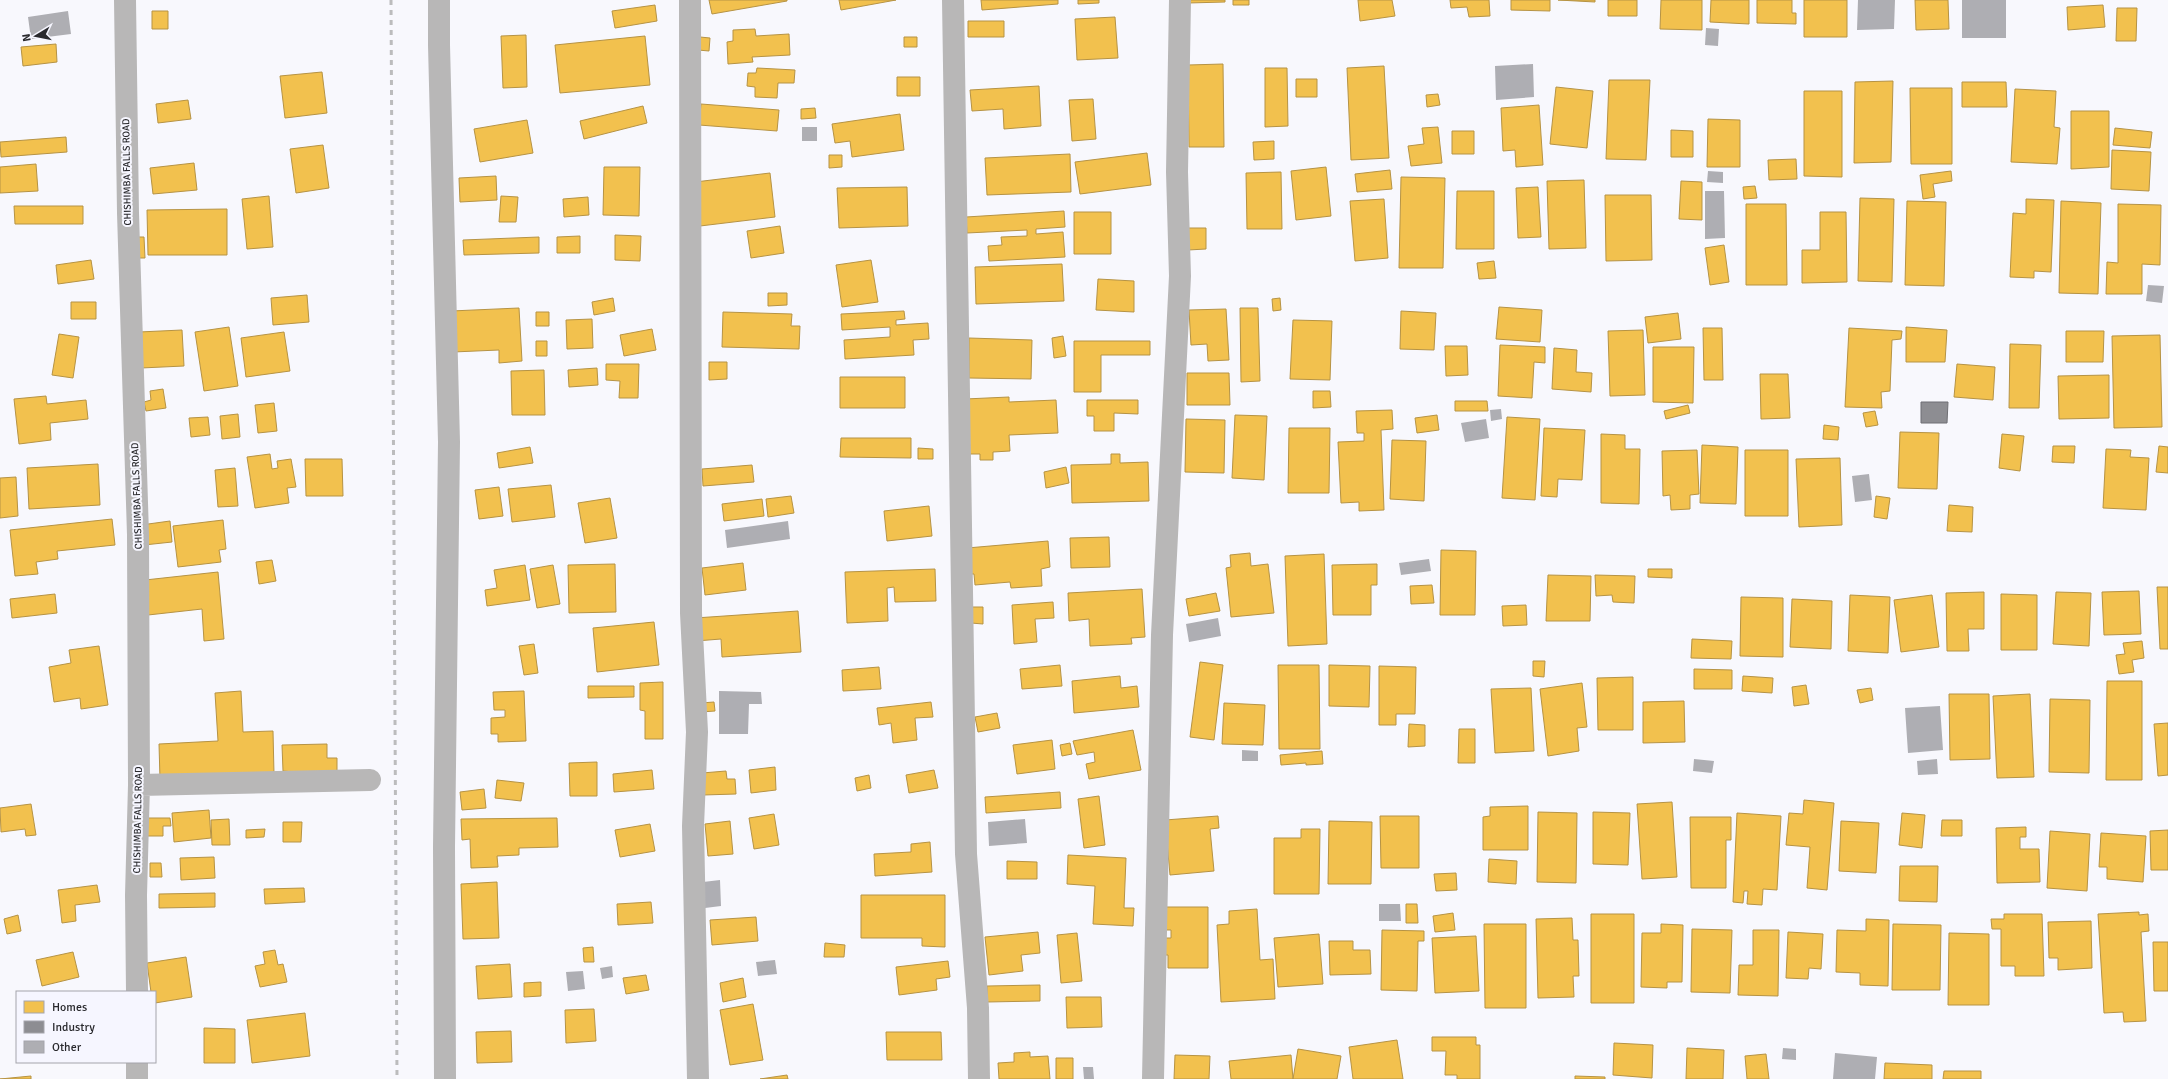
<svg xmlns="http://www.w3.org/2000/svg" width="2168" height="1079" viewBox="0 0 2168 1079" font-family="Signika,sans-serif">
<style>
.homes{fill:#f2c14e;stroke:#b69344}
.industry{fill:#8d8d92;stroke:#6f6f74}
.building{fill:#aeaeb3}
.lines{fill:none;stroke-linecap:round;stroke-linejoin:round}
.minor{stroke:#b8b7b7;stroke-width:22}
.rail{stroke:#bcbcbd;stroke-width:3;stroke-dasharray:5 5;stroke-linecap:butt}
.labels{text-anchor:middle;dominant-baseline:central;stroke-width:4;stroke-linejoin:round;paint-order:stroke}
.street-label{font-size:10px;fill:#29292d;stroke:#f6f6ff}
</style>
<rect width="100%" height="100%" fill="#f8f8fd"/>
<path class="homes" d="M709,0h78v1l-75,13z
M839,0h57l-55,10z
M981,0h77v4l-76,6z
M1078,0h21v3l-21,1z
M1188,0h37v2l-37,1z
M1233,0h16v5h-16z
M1358,0h34l3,16 -35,5z
M1450,0h39l1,16 -21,1 -2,-10 -16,1z
M1511,0h39v11l-39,-1z
M1558,0h37v2z
M1608,0h29v16h-29z
M1661,0h41v30l-42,-1z
M1711,0h38v24l-39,-2z
M1757,0h35v13h4v11l-39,-1z
M1804,0h43v37h-43z
M1915,0h33l1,29 -33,1z
M655,5l2,16 -42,7 -3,-17z
M2103,5l2,22 -37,3 -1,-23z
M2117,8h20l-1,33h-20z
M152,11h16v18h-16z
M1115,17l3,41 -41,2 -2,-41z
M968,21h36v16h-36z
M755,29l1,7 33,-2 1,21 -38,2 1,5 -25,2 -1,-22 6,-1v-11z
M526,35l1,52 -24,1 -2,-52z
M645,36l5,49 -90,8 -5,-48z
M700,37l10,1 -1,13 -11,-1z
M904,37h13v10h-13z
M56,44l1,18 -34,4 -2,-19z
M1223,64l1,83h-35l-1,-82z
M1384,66l5,92 -38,2 -4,-92z
M757,68l38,2 -1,13h-16l-1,15 -22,-1v-10l-8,-1 1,-13h8z
M1265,68h22l1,58 -23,1z
M322,72l5,41 -42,5 -5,-42z
M897,77h23v19h-23z
M1296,79h21v18h-21z
M1609,80h41l-4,80 -40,-1z
M1893,81l-2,81 -37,1 1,-81z
M1962,82h44l1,25h-45z
M1039,86l2,40 -37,3 -1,-20 -31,2 -2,-21z
M1556,87l37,4 -6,57 -37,-4z
M1910,88h42v76h-41z
M2015,89l41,2 -2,36 6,1 -3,36 -46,-2z
M1804,91h38v86l-38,-1z
M1438,94l2,11 -13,2 -1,-12z
M1093,99l3,40 -24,2 -3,-41z
M188,100l3,19 -33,4 -2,-19z
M701,104l78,6 -2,21 -78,-6z
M1539,105l4,60 -27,2 -1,-17 -12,1 -2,-43z
M643,106l4,17 -63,16 -4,-18z
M815,108l1,10 -15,1v-10z
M2071,111h38v56l-38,2z
M900,114l4,36 -52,7 -2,-16 -15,2 -3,-19z
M1708,119l32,1v47h-33z
M527,120l6,33 -53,9 -6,-33z
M1438,127l4,36 -31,3 -3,-20 16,-2 -2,-16z
M2115,128l37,4 -2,16 -37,-3z
M1671,130l22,1v26h-22z
M1452,131h22v23h-22z
M66,137l1,15 -66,5 -1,-15z
M1274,141v18l-20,1 -1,-18z
M323,145l6,43 -33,5 -6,-44z
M2112,150l39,2 -2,39 -38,-2z
M1147,153l4,32 -71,9 -5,-32z
M1070,154l1,38 -84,3 -2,-37z
M829,155h13v12l-13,1z
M1796,159l1,20 -28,1 -1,-20z
M194,163l3,27 -44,4 -3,-26z
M36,164l2,27 -38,2v-26z
M604,167h36l-1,49 -36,-1z
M1326,167l5,49 -35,4 -5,-49z
M1390,170l2,19 -35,3 -2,-18z
M1951,171l1,10 -19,3 2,13 -12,2 -3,-24z
M1281,172l1,57h-35l-1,-56z
M770,173l5,44 -75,9 -5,-44z
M496,176l1,24 -37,2 -1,-24z
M1401,177l44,1 -2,90h-44z
M1584,180l2,68 -37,1 -2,-68z
M1681,181l21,1v38l-23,-1z
M1755,186l2,12 -13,1 -1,-12z
M907,187l1,39 -69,2 -2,-40z
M1538,187l3,50 -23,1 -2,-50z
M1457,191h37v58h-38z
M1605,195h46l1,65 -46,1z
M269,196l4,51 -26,2 -5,-50z
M501,196l17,1 -2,25h-17z
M588,197l1,18 -25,2 -1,-18z
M1860,198l34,1 -2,83 -34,-1z
M1384,199l4,59 -33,3 -5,-60z
M2026,199l28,1 -3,72 -17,-1v7l-24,-1 3,-64 13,1z
M1907,201l39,1 -2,84 -39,-1z
M2061,201l40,2 -3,91 -39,-1z
M1746,204h40l1,81h-41z
M2118,204l43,1 -1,60 -18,-1v30h-36l1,-32 11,1z
M14,206h69v18h-68z
M227,209v46h-79l-1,-45z
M1064,211l1,16 -29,2v5l27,-2 2,25 -76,4 -1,-15 14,-1 -1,-8 26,-1v-6l-60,3 -1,-16z
M1074,212h37v42h-37z
M1820,212h26l1,70 -45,1v-33h18z
M780,226l4,27 -33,5 -4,-27z
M1188,228h18v21l-18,1z
M615,235l26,1 -1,25 -25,-1z
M580,236v17h-23v-16z
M131,237h13l1,21h-14z
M539,237v16l-75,2 -1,-15z
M1724,245l5,37 -19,3 -5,-37z
M91,260l3,19 -36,5 -2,-19z
M871,260l7,42 -36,5 -6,-42z
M1494,261l2,17 -17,1 -2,-16z
M1062,264l2,37 -88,3 -1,-37z
M1098,279l36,2v31l-38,-2z
M768,293h19v12l-19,1z
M307,295l2,27 -36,3 -2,-27z
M613,298l2,13 -21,4 -2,-13z
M1280,298l1,12 -8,1 -1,-12z
M71,302h25v17h-25z
M1499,307l43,3 -2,32 -44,-3z
M519,308l3,53 -23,2v-13l-46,2 -2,-41z
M1240,308h18l2,73 -19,1z
M1226,309l3,51 -21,1 -1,-17 -16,1 -2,-35z
M904,311l1,8 -9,1v5l32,-2 1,16 -16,1 1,15 -69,4 -1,-19 46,-3v-10l-48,3 -1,-16z
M1401,311l35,2 -2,37 -34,-1z
M536,312h13v14h-13z
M723,312l69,2 -1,12h9l-1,23 -77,-2z
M1678,313l3,26 -33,4 -3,-26z
M592,319l1,29 -26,1 -1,-29z
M1293,320l39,1 -2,59 -40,-1z
M229,327l9,59 -34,5 -9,-59z
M1906,327l41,3 -2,32h-39z
M1703,328h19l1,52h-19z
M1849,328l53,3 -1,8 -9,1 -2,51 -9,1 1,16 -37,-1z
M652,329l4,21 -32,6 -4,-21z
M182,330l2,36 -43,2 -2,-36z
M1643,330l2,65 -35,1 -2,-65z
M2066,331h38l-1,31h-37z
M284,332l6,39 -44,6 -5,-39z
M59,334l20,3 -6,41 -21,-3z
M2160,335l2,92 -48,1 -2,-92z
M1063,336l3,20 -12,2 -2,-20z
M969,338l63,2 -1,39 -62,-1z
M536,341h11v15h-11z
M1074,341h76v14h-49v37h-27z
M2010,344l31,1 -2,63h-30z
M1500,345l45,2v16l-11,-1 -2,36 -34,-2z
M1445,346h22l1,29 -22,1z
M1653,347h41l-1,56 -40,-1z
M1554,348l23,2 -1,22 16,1 -1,19 -39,-3z
M709,362h18v17l-18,1z
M606,364h33l-1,34h-19l1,-17 -14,-1z
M1957,364l38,3 -2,33 -39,-3z
M597,368l1,17 -29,2 -1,-17z
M544,370l1,45h-33l-1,-44z
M1187,373h42l1,32h-43z
M1760,374h28l2,44 -29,1z
M2109,375v43l-50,1 -1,-43z
M840,377h65v31h-65z
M163,389l3,19 -20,3 -2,-9 7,-2 -1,-9z
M1313,391h17l1,16 -18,1z
M46,396l1,8 39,-4 2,19 -38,4 1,17 -32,4 -5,-45z
M1009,397v5l47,-2 2,33 -49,2 1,16 -17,1v8h-13v-6h-12l-3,-55z
M1087,400h51v14l-24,-1v18h-20v-15h-7z
M1455,401h32l1,10h-33z
M274,403l3,28 -19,2 -3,-28z
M1688,405l2,8 -24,6 -2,-8z
M1392,410l1,19 -12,1 3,80 -25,1v-9l-18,1 -3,-61 26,-1v-8h-7l-1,-22z
M1875,411l3,14 -12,2 -3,-14z
M238,414l2,23 -18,2 -2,-23z
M1235,415l32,1 -3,64 -32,-2z
M1437,415l2,15 -22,3 -2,-15z
M208,417l2,18 -19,2 -2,-19z
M1507,417l33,2 -5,81 -33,-2z
M1186,419l39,1 -1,53 -39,-1z
M1824,425l15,2 -1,13 -15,-1z
M1289,428h41l-1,65h-41z
M1544,428l41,2 -3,50 -24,-1 -1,18 -16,-1z
M1900,432l39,1 -2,56 -39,-1z
M1601,434l24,1v14h15l-1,55 -38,-1z
M2002,434l22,2 -4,35 -21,-3z
M841,438h70v20l-71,-1z
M1392,440l34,1 -2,60 -34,-2z
M1702,445l36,2 -2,57 -36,-1z
M2053,446h22l-1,17 -22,-1z
M2159,446l9,1v26l-12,-1z
M530,447l3,16 -34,5 -2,-15z
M918,448l15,1v10h-15z
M2106,449l25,1 -1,7 19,1 -3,52 -43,-2z
M1697,450l2,44 -9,1v14l-19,1 -1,-15 -7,1 -1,-45z
M1745,450h43v66h-43z
M270,454l2,15 6,-1 -1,-7 14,-2 5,28 -9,1 2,15 -34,5 -8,-51z
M1111,454h9v9l28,-1 1,39 -77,2 -1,-38 40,-1z
M1840,458l2,67 -43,2 -3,-68z
M305,459h37l1,37h-37z
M98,464l2,41 -71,4 -2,-41z
M752,465l2,17 -51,4 -1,-17z
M1066,467l3,16 -23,5 -2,-16z
M235,468l3,38 -20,1 -3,-37z
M16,477l2,39 -18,2v-40z
M551,485l4,32 -43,5 -4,-33z
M499,487l4,29 -24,3 -4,-29z
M791,496l3,17 -26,4 -2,-18z
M1876,496l14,2 -3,21 -13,-2z
M610,498l7,40 -32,5 -7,-40z
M762,499l2,17 -40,5 -2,-17z
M1949,505l24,2 -1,25 -25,-1z
M929,506l3,30 -45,5 -3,-30z
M112,519l3,26 -58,6 1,8 -22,3 2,12 -23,2 -5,-46z
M223,520l3,29 -7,1 2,12 -43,5 -5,-41z
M170,521l2,21 -28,3 -3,-20z
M1109,537l1,30 -39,1 -1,-30z
M1048,541l2,26 -9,2 1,17 -31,2 -1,-6 -35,3 -1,-11h-5l-2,-26z
M1441,550l35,1 -1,64h-35z
M1250,553l1,13 17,-2 6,49 -43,4 -5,-49 5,-1 -1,-12z
M1324,554l3,90 -39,2 -3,-90z
M272,560l4,21 -17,3 -3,-22z
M743,563l3,27 -41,5 -3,-27z
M615,564l1,48 -47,1 -1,-48z
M1377,564v21h-6v30h-38l-1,-50z
M525,565l5,35 -43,6 -2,-16 12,-2 -3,-18z
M553,565l7,39 -23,4 -7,-39z
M935,569l1,32 -41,1 -1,-15 -7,1 1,33 -41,2 -2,-51z
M1648,569h24v9l-24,-1z
M218,572l6,67 -20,2 -2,-32 -54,6 -3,-35z
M1548,575l43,1 -1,45h-44z
M1595,575l40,1 -1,27 -21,-1 -1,-7 -16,1z
M1432,585l2,18 -23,1 -1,-18z
M2157,587h11v62h-8z
M1142,589l3,48 -14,1 1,6 -42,2 -1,-27 -20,2 -1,-28z
M2139,591l2,43 -37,1 -2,-43z
M1984,592v37h-16l1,22h-22l-1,-58z
M2056,592l35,1 -2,53 -36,-2z
M1216,593l4,18 -31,5 -3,-17z
M55,594l2,19 -45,5 -2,-19z
M2001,594l36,1v55h-36z
M1850,595l40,2 -2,56 -40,-2z
M1932,595l7,52 -38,5 -7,-52z
M1741,597l42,1v59l-43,-1z
M1792,599l40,2 -1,48 -41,-2z
M1053,602l1,16 -19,1 2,23 -23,2 -2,-39z
M1526,605l1,20 -24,1 -1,-20z
M971,607h12v17l-12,-1z
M798,611l3,41 -79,5 -1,-18 -25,2 -1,-23z
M654,622l5,43 -62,7 -4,-44z
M1692,639l40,2 -1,18 -40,-1z
M2142,641l2,17 -12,2 2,12 -15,2 -3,-19 9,-1 -2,-11z
M534,644l4,29 -14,2 -5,-29z
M99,646l9,59 -27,4 -1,-11 -26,4 -5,-35 22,-4 -2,-13z
M1533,661h12l-1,16 -11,-1z
M1200,662l23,3 -9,75 -24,-3z
M1060,665l2,21 -40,3 -2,-20z
M1278,665h41l1,84h-41z
M1329,665l41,1 -1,41 -40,-1z
M1379,666l37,1 -1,47h-19v11h-17z
M879,667l2,22 -38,2 -1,-21z
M1694,669l38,1v19h-38z
M1120,676l1,12 16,-2 2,21 -65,6 -2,-32z
M1743,676l30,2 -1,15 -30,-2z
M1633,677v53h-35l-1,-52z
M2107,681h35v99h-36z
M663,682v57h-18v-28l-5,-1v-27z
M1582,683l5,44 -10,1 2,23 -31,5 -8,-67z
M1806,685l3,19 -15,2 -2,-19z
M588,686h46v11l-46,1z
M1531,688l3,63 -39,2 -4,-64z
M1871,688l2,12 -13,3 -3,-13z
M241,691l2,41 30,-1 1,43 -114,5 -1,-35 59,-3 -3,-48z
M524,691l2,50 -28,1v-8h-7v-16l14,-1v-7h-11l-1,-18z
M1949,694h40l1,65 -40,1z
M2030,694l4,83 -37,1 -4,-82z
M2050,699l40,1 -1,73 -40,-1z
M1684,701l1,41 -42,1v-41z
M714,702l1,9 -14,1v-9z
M931,702l2,15 -18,1 2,22 -24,3 -2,-20 -12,2 -2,-17z
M1224,703l41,2 -2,40 -41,-1z
M997,713l3,15 -22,4 -3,-15z
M2168,723v52l-10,1 -4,-52z
M1409,724l16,1v21l-17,1z
M1459,729h16v34h-17z
M1133,730l8,40 -52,9 -3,-15 9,-2 -1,-10 -17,3 -4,-14z
M1052,740l3,29 -38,5 -4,-29z
M1070,743l2,11 -10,2 -2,-11z
M327,744v14h10v18l-54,-5 -1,-26z
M1322,751l1,13 -17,1v-2l-25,2 -1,-10z
M597,762v34h-27l-1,-33z
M775,767l1,23 -25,3 -2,-23z
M652,770l2,19 -40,3 -1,-18z
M934,770l4,18 -29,5 -3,-18z
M726,771l1,8h8l1,15 -33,1 -1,-22z
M869,775l2,13 -14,3 -2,-13z
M497,780l27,3 -3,18 -26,-3z
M484,789l2,19 -24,2 -2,-18z
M1060,792l1,16 -75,5 -1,-16z
M1099,796l6,49 -21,3 -6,-49z
M1804,800l30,3 -7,87 -20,-2 3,-41 -24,-2 3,-32 14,1z
M1672,802l5,75 -35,2 -5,-75z
M31,804l5,31 -10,1 -1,-7 -24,3 -1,-24z
M1528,806v44h-45v-33l7,-1v-9z
M209,810l2,28 -37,4 -2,-29z
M1538,812l39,1 -1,70 -39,-1z
M1593,812l37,1 -2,52 -35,-1z
M1737,813l44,3 -4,74 -14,-1 -1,16 -15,-1 1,-13h-4l-1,12 -10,-1z
M1902,813l23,2 -3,33 -23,-3z
M774,814l5,31 -25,4 -5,-31z
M1218,816l1,12 -9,1 4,42 -44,4 -5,-55z
M1380,816h39v52h-38z
M1690,817h41v23h-5v48h-35z
M146,818h24l1,8h-8v10h-16z
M557,818l1,29 -39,1v7l-22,1 1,11 -27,1 -1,-29 -8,1 -1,-21z
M229,819l1,26h-18l-1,-25z
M1942,820h20v16h-21z
M730,821l3,33 -25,2 -3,-32z
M1329,821l43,1 -1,62h-43z
M1841,821l38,2 -3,50 -37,-2z
M283,822h19l-1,20h-18z
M650,824l5,27 -35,6 -5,-27z
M2026,827v10h-6v12h19l1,33 -43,1 -1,-55z
M265,829l-1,8 -18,1v-8z
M1301,829h19l-1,65h-45v-56h27z
M2168,830v40h-17l-1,-39z
M2050,831l40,3 -3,57 -40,-3z
M2101,833l45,3 -3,46 -36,-3v-12h-8z
M930,842l2,30 -57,4 -1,-22 37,-2v-8z
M1068,855l58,3 -2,50h10l-1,18 -40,-2 2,-38 -28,-2z
M214,857l1,21 -34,2 -1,-22z
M1489,859l28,2 -1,23 -28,-2z
M1007,861l30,1v17h-30z
M150,863h11l1,14h-12z
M1900,866h38l-1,36 -38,-1z
M1456,873l1,17 -21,1 -2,-17z
M497,882l2,56 -36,1 -2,-55z
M97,885l3,17 -25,3 1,16 -14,2 -4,-33z
M304,888l1,14 -40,2 -1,-15z
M215,893v14l-56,1v-14z
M861,895h84v52l-23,-1v-8h-61z
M651,902l2,21 -35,2 -1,-21z
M1406,904h11l1,19h-12z
M1164,907h44v61h-40v-13h-4v-17h7v-8h-8z
M1257,909l3,51 13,-1 2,40 -54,3 -4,-77 12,-1v-13z
M2139,912v3l9,-1 1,17 -8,1 5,89 -22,1 -1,-10 -19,1 -6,-99z
M1453,913l2,17 -20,2 -2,-16z
M1591,914h43v89h-43z
M2004,914h38l2,62h-29v-10h-14v-37h-9l-1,-10h13z
M18,915l3,16 -14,3 -3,-15z
M756,917l2,24 -46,4 -2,-25z
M1572,918l1,22h5l1,36h-6l1,21 -36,1 -2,-79z
M1866,919l23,1 -1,66 -28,-1v-12l-24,-1 1,-42 29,1z
M2091,921l1,47 -34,2v-12h-9l-1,-36z
M1484,924h42v84h-41z
M1661,924l22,1 -1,57h-15v6l-26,-1 1,-54h19z
M1893,924l48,1 -1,65h-48z
M1692,929l40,1 -2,63 -39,-1z
M1382,930l42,1v10h-6l-1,50 -36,-1z
M1753,930h26l-1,66 -40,-1 1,-30h14z
M1038,932l2,21 -19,2 2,16 -34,4 -4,-38z
M1788,932l35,2 -2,35 -12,-1 -1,11 -22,-1z
M1077,933l5,48 -21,2 -4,-48z
M1949,933l40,1v71h-41z
M1319,934l4,50 -45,3 -4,-49z
M1476,936l3,55 -44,2 -3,-55z
M1329,941h24v9h17l1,24 -41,1z
M2153,942h15v49h-14z
M825,943l20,2 -1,12h-20z
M593,947l1,15h-10l-1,-14z
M275,950l3,15 5,-1 4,18 -27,5 -5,-21 10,-2 -2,-12z
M73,952l6,25 -37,9 -6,-26z
M186,957l6,40 -37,6v-11h-4l-4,-29z
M948,961l2,16 -14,2 1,11 -38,5 -3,-28z
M510,964l2,33 -34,2 -2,-33z
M646,975l3,15 -23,4 -3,-16z
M743,978l3,19 -23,5 -3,-19z
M541,982v14l-17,1v-14z
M1040,985v16l-53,1v-16z
M1066,997h35l1,30 -35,1z
M753,1004l10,56 -33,5 -10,-55z
M594,1009l2,32 -30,2 -1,-33z
M305,1013l5,43 -58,7 -5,-43z
M204,1028l31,1v34h-31z
M511,1031l1,31 -35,1 -1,-31z
M886,1032h55l1,28h-55z
M1432,1037h44v8h4v34h-23v-4h-12l1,-24h-14z
M1397,1040l6,39h-50l-4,-32z
M1614,1043l39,2 -1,33 -39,-3z
M1687,1048l37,2 -1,29h-37z
M1298,1049l43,7 -4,23h-44z
M1030,1052v5l18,-1 2,23h-51l-1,-16 16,-1v-9z
M1766,1054l3,25h-22l-2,-23z
M1175,1055l35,1 -1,23h-35z
M1291,1055l2,24h-62l-2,-18z
M1056,1058h17v21h-17z
M1885,1063l47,2v14h-48z
M1944,1071h37v8h-38z
M787,1075l1,4h-28z
M31,1076v3h-31z
M1575,1076l30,1v2h-30z"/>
<path class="industry" d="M1921,402h27l-1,21h-26z"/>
<path class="building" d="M1858,0h37l-1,29 -37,1z
M1962,0h44v38h-44z
M68,11l3,23 -40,5 -3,-22z
M1706,28l13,1 -1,17 -13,-1z
M1533,64l1,33 -38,3 -1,-34z
M802,127h15v14h-15z
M1708,171l15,1v11l-16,-1z
M1705,191h19l1,47 -20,1z
M2148,285l16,1 -2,17 -16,-2z
M1501,409l1,10 -11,2 -1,-11z
M1486,419l3,19 -24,4 -4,-19z
M1869,474l3,26 -17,2 -3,-26z
M788,521l2,18 -63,9 -2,-18z
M1429,559l2,12 -30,4 -2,-12z
M1218,618l3,18 -32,6 -3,-18z
M719,691l42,1 1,12h-13l-1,30h-29z
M1940,706l3,44 -35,3 -3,-45z
M1242,750l16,1v10h-16z
M1694,759l20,2 -2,12 -19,-2z
M1937,759l1,15 -20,1 -1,-14z
M1025,819l2,24 -38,3 -1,-24z
M720,880l1,26 -16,2 -2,-26z
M1379,904h21l1,17h-22z
M775,960l2,14 -19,2 -2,-14z
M612,966l1,11 -11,2 -2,-11z
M583,971l2,18 -17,2 -2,-19z
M1783,1048l13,1v11l-14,-1z
M1835,1053l42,4 -2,22h-42z
M1083,1067h10l1,12h-10z"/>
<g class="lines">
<path class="minor" d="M125,0l3,213 10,322 1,250 -3,110 1,97
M439,0v45l10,397 -5,405 1,232
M690,0l1,613 6,119 -4,94 5,253
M953,0l13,854 12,154 1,71
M139,785l231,-5
M137,1062v17
M1153,1079l9,-444 18,-359 -3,-104 3,-172"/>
<path class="rail" d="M391,0l6,1079"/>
</g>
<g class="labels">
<g class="street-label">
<text transform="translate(127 172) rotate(-91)">CHISHIMBA FALLS ROAD</text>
<text transform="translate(137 496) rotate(-92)">CHISHIMBA FALLS ROAD</text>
<text transform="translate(138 820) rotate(-89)">CHISHIMBA FALLS ROAD</text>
</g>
</g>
<rect x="16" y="991" width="140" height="72" fill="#f6f6ff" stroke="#a4a4ab"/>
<rect x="24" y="1001" width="20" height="12" fill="#f2c14e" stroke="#a4a4ab"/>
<text x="52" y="1011" font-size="12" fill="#29292d">Homes</text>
<rect x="24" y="1021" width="20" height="12" fill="#8d8d92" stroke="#a4a4ab"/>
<text x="52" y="1031" font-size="12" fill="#29292d">Industry</text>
<rect x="24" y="1041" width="20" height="12" fill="#aeaeb3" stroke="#a4a4ab"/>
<text x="52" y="1051" font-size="12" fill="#29292d">Other</text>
<g transform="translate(36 36) rotate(260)" stroke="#f6f6ff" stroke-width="3" paint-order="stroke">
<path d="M0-3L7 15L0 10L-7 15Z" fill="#29292d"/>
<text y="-6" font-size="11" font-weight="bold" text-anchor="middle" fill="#29292d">N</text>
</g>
</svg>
